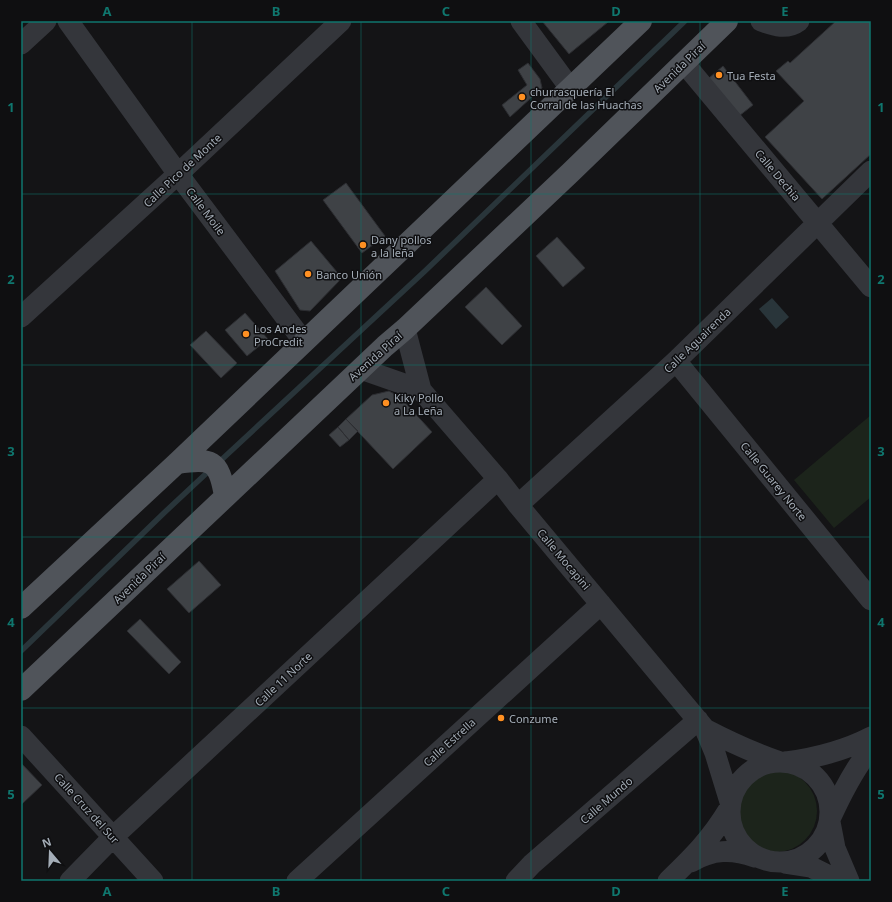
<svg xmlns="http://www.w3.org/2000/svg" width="892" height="902" viewBox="0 0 892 902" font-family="'Noto Sans',sans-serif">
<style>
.green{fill:#1c241b}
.water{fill:#29353a}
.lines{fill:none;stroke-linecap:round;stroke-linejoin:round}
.stream{stroke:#29353a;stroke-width:5.5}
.building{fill:#3f4246;stroke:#2d2e32}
.minor{stroke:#34363b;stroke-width:21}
.major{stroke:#50545a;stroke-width:22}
.grid{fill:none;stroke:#0f766e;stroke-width:1;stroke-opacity:0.55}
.poi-dot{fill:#ff9022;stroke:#0f0f11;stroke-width:1.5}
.labels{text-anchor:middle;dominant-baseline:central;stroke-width:3;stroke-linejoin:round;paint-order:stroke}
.street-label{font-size:11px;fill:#a4adb7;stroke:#0f0f11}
.poi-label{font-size:11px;fill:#a4adb7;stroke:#0f0f11;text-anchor:start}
.neatline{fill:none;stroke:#0f766e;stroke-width:1.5}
.grid-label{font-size:13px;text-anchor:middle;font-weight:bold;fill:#0f766e}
</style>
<rect width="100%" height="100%" fill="#141416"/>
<path class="green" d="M871,415v82l-37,31 -40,-48z
M735 811a41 41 0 1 1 82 0a41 41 0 1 1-82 0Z"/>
<path class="water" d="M772,298l17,19 -13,12 -17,-20z"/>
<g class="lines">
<path class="stream" d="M218,463l207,-192 260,-250
M21,651l145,-140 45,-42"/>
</g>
<path class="building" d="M542,21h65l1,1 -39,32z
M836,21h35v133l-49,45 -57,-62 39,-36 -28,-30 12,-10 2,2z
M528,63l12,16 2,9 -32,29 -8,-12 25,-20 -9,-15z
M723,66l30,39 -14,11 -30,-38z
M346,183l39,53 -23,17 -39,-53z
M557,237l28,31 -22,19 -27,-31z
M311,241l31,37 -32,33 -10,-1 -25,-39z
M486,287l36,39 -20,19 -37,-38z
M245,313l23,26 -21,17 -22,-26z
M206,331l31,32 -16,15 -31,-33z
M389,391l11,6 32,35 -39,37 -47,-50 26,-24z
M346,419l12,12 -9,9 -11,-13z
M338,427l11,13 -9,7 -11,-12z
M199,561l22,24 -32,28 -22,-24z
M140,619l41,43 -12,12 -42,-43z
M21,763l21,22 -20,19 -1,-1z"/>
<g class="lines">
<path class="minor" d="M68,21l110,153 126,168
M521,21l49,67
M761,21c13,5 26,9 38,0
M21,44l25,-23
M684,63l187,224
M21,317l157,-143 163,-153
M405,329l16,61 77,89 20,26 187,224 10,24 15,49
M676,361l195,239
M361,369l60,21
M518,505l158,-144 195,-190
M705,729c25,13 49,24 75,33
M21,736l132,145
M730 812a50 50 0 1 1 100 0a50 50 0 1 1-100 0Z
M786,762c29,-4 58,-11 85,-25
M831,817c11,-24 23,-48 40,-69
M830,822l5,26 14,33
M691,862c22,-13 41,-13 64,-5
M785,863l26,4 28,14
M70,881l43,-44 385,-358
M297,881l304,-277
M516,881l16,-17 166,-144
M668,881c25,-24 43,-42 61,-72"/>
<path class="major" d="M177,463c34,-5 42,-4 48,33
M21,608l156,-145 464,-442
M21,690l364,-344 20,-17 165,-156 157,-152"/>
</g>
<path class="grid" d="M192,21v860M361,21v860M531,21v860M700,21v860M21,194h850M21,365h850M21,537h850M21,708h850"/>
<g class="poi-dot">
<circle cx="719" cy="75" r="4"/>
<circle cx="522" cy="97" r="4"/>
<circle cx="363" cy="245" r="4"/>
<circle cx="308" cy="274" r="4"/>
<circle cx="246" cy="334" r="4"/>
<circle cx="386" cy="403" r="4"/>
<circle cx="501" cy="718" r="4"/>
</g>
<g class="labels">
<g class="street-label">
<text transform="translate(679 67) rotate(-44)">Avenida Piraí</text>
<text transform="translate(182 170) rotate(-43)">Calle Pico de Monte</text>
<text transform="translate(778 175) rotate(50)">Calle Dechia</text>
<text transform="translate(206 211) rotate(53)">Calle Moile</text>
<text transform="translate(697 340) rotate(-44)">Calle Aguairenda</text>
<text transform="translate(375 356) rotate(-42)">Avenida Piraí</text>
<text transform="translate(774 481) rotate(51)">Calle Guarey Norte</text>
<text transform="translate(564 559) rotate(50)">Calle Mocapini</text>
<text transform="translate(139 578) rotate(-44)">Avenida Piraí</text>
<text transform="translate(283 679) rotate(-43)">Calle 11 Norte</text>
<text transform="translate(449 742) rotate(-42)">Calle Estrella</text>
<text transform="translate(606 800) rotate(-41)">Calle Mundo</text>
<text transform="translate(87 808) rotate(48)">Calle Cruz del Sur</text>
</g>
<g class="poi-label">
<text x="727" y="75">Tua Festa</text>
<text x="530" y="91">churrasquería El<tspan x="530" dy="13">Corral de las Huachas</tspan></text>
<text x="371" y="239">Dany pollos<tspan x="371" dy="13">a la leña</tspan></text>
<text x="316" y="274">Banco Unión</text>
<text x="254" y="328">Los Andes<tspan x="254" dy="13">ProCredit</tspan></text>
<text x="394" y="397">Kiky Pollo<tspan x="394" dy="13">a La Leña</tspan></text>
<text x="509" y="718">Conzume</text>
</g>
</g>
<rect width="892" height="902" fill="none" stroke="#0f0f11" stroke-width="44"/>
<g transform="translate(50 852) rotate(341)" stroke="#0f0f11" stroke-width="3" paint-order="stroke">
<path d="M0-3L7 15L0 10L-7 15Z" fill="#a4adb7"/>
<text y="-6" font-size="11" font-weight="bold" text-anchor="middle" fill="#a4adb7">N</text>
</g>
<rect x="22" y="22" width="848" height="858" class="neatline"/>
<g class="grid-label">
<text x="107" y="16">A</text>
<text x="276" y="16">B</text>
<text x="446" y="16">C</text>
<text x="616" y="16">D</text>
<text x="785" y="16">E</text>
<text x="11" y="112">1</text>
<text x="881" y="112">1</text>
<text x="11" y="284">2</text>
<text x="881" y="284">2</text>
<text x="11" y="456">3</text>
<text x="881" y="456">3</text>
<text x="11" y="627">4</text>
<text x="881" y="627">4</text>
<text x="11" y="799">5</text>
<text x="881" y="799">5</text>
<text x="107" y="896">A</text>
<text x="276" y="896">B</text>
<text x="446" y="896">C</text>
<text x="616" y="896">D</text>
<text x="785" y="896">E</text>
</g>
</svg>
